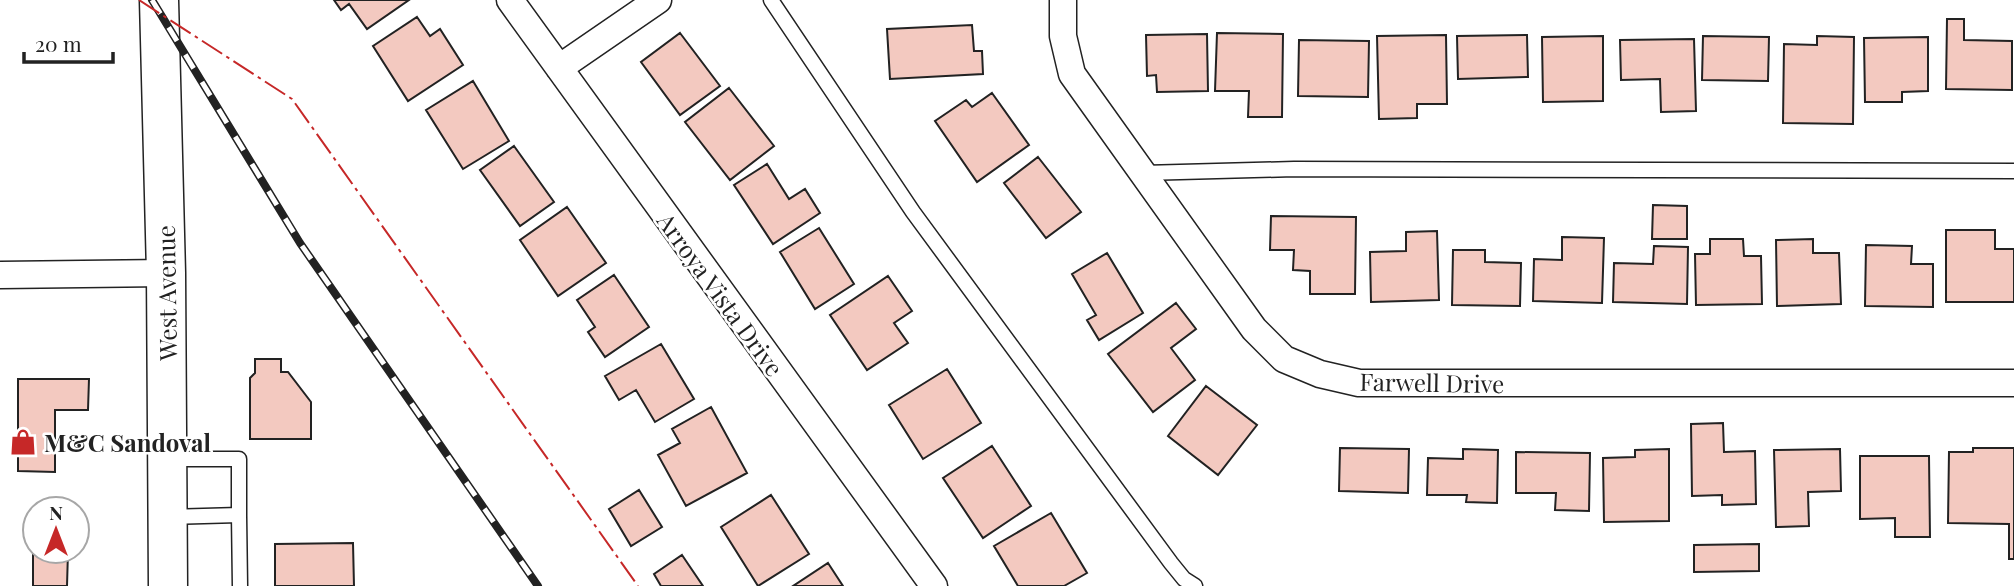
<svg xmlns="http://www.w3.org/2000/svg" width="2014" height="586" viewBox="0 0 2014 586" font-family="'Playfair Display',serif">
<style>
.building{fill:#f3c9c0;stroke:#222;stroke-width:2}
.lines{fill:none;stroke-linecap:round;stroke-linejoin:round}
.service-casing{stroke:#222;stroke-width:17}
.minor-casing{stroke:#222;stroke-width:29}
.secondary-casing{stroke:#222;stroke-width:41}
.service{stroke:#fff;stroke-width:14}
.minor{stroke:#fff;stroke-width:26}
.secondary{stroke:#fff;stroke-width:38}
.rail-casing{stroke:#222;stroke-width:8}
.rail{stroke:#fff;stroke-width:5;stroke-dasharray:16;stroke-linecap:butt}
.power{stroke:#c62828;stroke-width:2;stroke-dasharray:24 5 3.5 5;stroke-linecap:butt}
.labels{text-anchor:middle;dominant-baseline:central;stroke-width:5;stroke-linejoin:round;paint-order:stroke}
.street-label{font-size:24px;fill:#222;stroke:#fff}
.poi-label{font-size:24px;font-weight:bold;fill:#222;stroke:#fff;text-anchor:start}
</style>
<rect width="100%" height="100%" fill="#fff"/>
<path class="building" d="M334,0h75l-42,29 -18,-25 -8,6z
M417,17l13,19 10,-7 23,36 -55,36 -35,-55z
M1947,19h17v21l48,1v49l-66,-1z
M972,25l2,26h8l1,23 -93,5 -3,-50z
M680,33l40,53 -40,29 -39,-53z
M1217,33l66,1 -1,83h-34l1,-26h-34z
M1207,34l1,57 -51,1 -1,-17 -9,1 -1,-41z
M1446,35l1,69h-30v14l-38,1 -2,-83z
M1527,35l1,42 -70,2 -1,-43z
M1603,36v65l-60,1 -1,-65z
M1703,36l66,1 -1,44 -66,-1z
M1817,36l37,1 -1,87 -70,-1 1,-79 33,1z
M1928,37v54l-26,1v10h-37l-1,-64z
M1694,39l2,72 -35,1 -1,-33 -39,1 -1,-40z
M1299,40l70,1 -1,56 -70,-1z
M473,81l36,60 -46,28 -37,-59z
M729,88l45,58 -44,34 -45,-58z
M992,93l37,52 -52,37 -42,-61 31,-21 6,7z
M514,146l40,56 -34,24 -40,-56z
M1038,157l43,55 -35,26 -42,-55z
M767,164l22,35 16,-10 15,24 -47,31 -39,-59z
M1653,205l34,1v33h-35z
M567,207l39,56 -48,33 -38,-56z
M1271,216l85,1 -1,77h-45v-23l-17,-1 1,-20h-24z
M819,228l35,56 -39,25 -35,-57z
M1946,230h49v19h19v53h-68z
M1437,231l2,69 -68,2 -1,-50 36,-1v-19z
M1562,237l42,1 -2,65 -69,-2 1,-42 28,1z
M1710,239h33l1,17h17l1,48 -66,1 -1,-51h15z
M1813,239v14h26l2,51 -64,2 -1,-66z
M1866,245l46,1 -1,18h22v43l-68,-1z
M1654,246l34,1 -1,57 -74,-2 1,-39 39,1z
M1453,250h32v12l36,1 -1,43 -68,-1z
M1107,253l36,60 -44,27 -12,-20 9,-5 -24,-41z
M614,275l35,52 -44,30 -17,-25 7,-5 -18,-27z
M888,276l24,35 -18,12 14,20 -41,27 -37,-55z
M1176,303l20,26 -25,19 24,32 -42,32 -45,-58z
M661,344l33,55 -39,23 -19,-32 -17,10 -14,-24z
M255,359h26v13h7l23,30v37h-61v-61l5,-5z
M947,369l34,54 -58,36 -34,-54z
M18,379h71l-1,31h-33v62l-37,-1z
M1206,386l51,39 -39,50 -50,-39z
M711,407l36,66 -61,33 -28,-51 22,-12 -8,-14z
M1723,423l1,29 31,-1 1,53 -34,1v-10l-30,1 -1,-72z
M992,446l39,60 -48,32 -40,-60z
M1340,448l69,1 -1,44 -69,-2z
M1973,448h41v111h-5v-35l-61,-1 1,-71h24z
M1463,449l35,1 -1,53 -31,-1 1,-7h-40l1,-37 35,1z
M1669,449v72l-65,1 -1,-64 32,-1v-7z
M1840,449l1,42 -33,1 1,34 -33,1 -2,-77z
M1516,452l74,1 -1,58 -34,-1 1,-17h-40z
M1860,456h69l1,81h-35v-19l-35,1z
M639,490l23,37 -31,19 -22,-37z
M771,495l38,59 -51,32 -37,-59z
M1051,513l36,60 -23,13h-46l-24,-40z
M33,519l2,32h33l-1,35h-34z
M353,543l1,43h-79v-42z
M1759,544v27l-65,1v-27z
M682,555l21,31h-42l-7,-12z
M828,563l15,23h-50z"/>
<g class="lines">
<g class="service-casing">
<path id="service" d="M771,0l142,212 258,351 13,16 11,7
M1143,173l151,-4 720,2
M169,459h70v56
M168,517l71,-2 1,71"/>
</g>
<g class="minor-casing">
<path id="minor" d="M510,0l424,586
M1063,0v36l9,38 182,255 30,30 36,15 39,9h655
M559,68l99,-68
M0,275l166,-2"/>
</g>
<g class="secondary-casing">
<path id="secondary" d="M159,0l7,273 2,313"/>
</g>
<use href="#service" class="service"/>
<use href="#minor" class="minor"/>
<use href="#secondary" class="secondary"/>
<g class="rail-casing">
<path id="rail" d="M152,0l148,243 238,343"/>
</g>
<use href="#rail" class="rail"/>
<path class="power" d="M139,0l153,99 346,487"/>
</g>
<defs>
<g id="shop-bare" transform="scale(2.1)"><path d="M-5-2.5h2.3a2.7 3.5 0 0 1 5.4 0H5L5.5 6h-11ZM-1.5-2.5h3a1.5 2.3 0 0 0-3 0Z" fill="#c62828" stroke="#fff" stroke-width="2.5" paint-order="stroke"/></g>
</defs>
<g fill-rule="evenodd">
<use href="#shop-bare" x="23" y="442"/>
</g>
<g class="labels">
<g class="street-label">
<text transform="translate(166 293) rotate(-91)">West Avenue</text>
<text transform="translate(721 294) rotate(54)">Arroya Vista Drive</text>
<text transform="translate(1432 382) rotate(1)">Farwell Drive</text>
</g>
<g class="poi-label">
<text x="44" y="442">M&amp;C Sandoval</text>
</g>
</g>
<g transform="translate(56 530)"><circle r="33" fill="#ffffff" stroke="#a7a7a7" stroke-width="2"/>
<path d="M0-5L12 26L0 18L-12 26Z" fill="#c62828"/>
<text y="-10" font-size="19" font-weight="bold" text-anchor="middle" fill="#222222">N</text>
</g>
<path d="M24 52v10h89v-10" fill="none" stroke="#222222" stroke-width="3.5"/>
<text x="35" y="52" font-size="21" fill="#222222" stroke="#ffffff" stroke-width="5" paint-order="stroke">20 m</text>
</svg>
